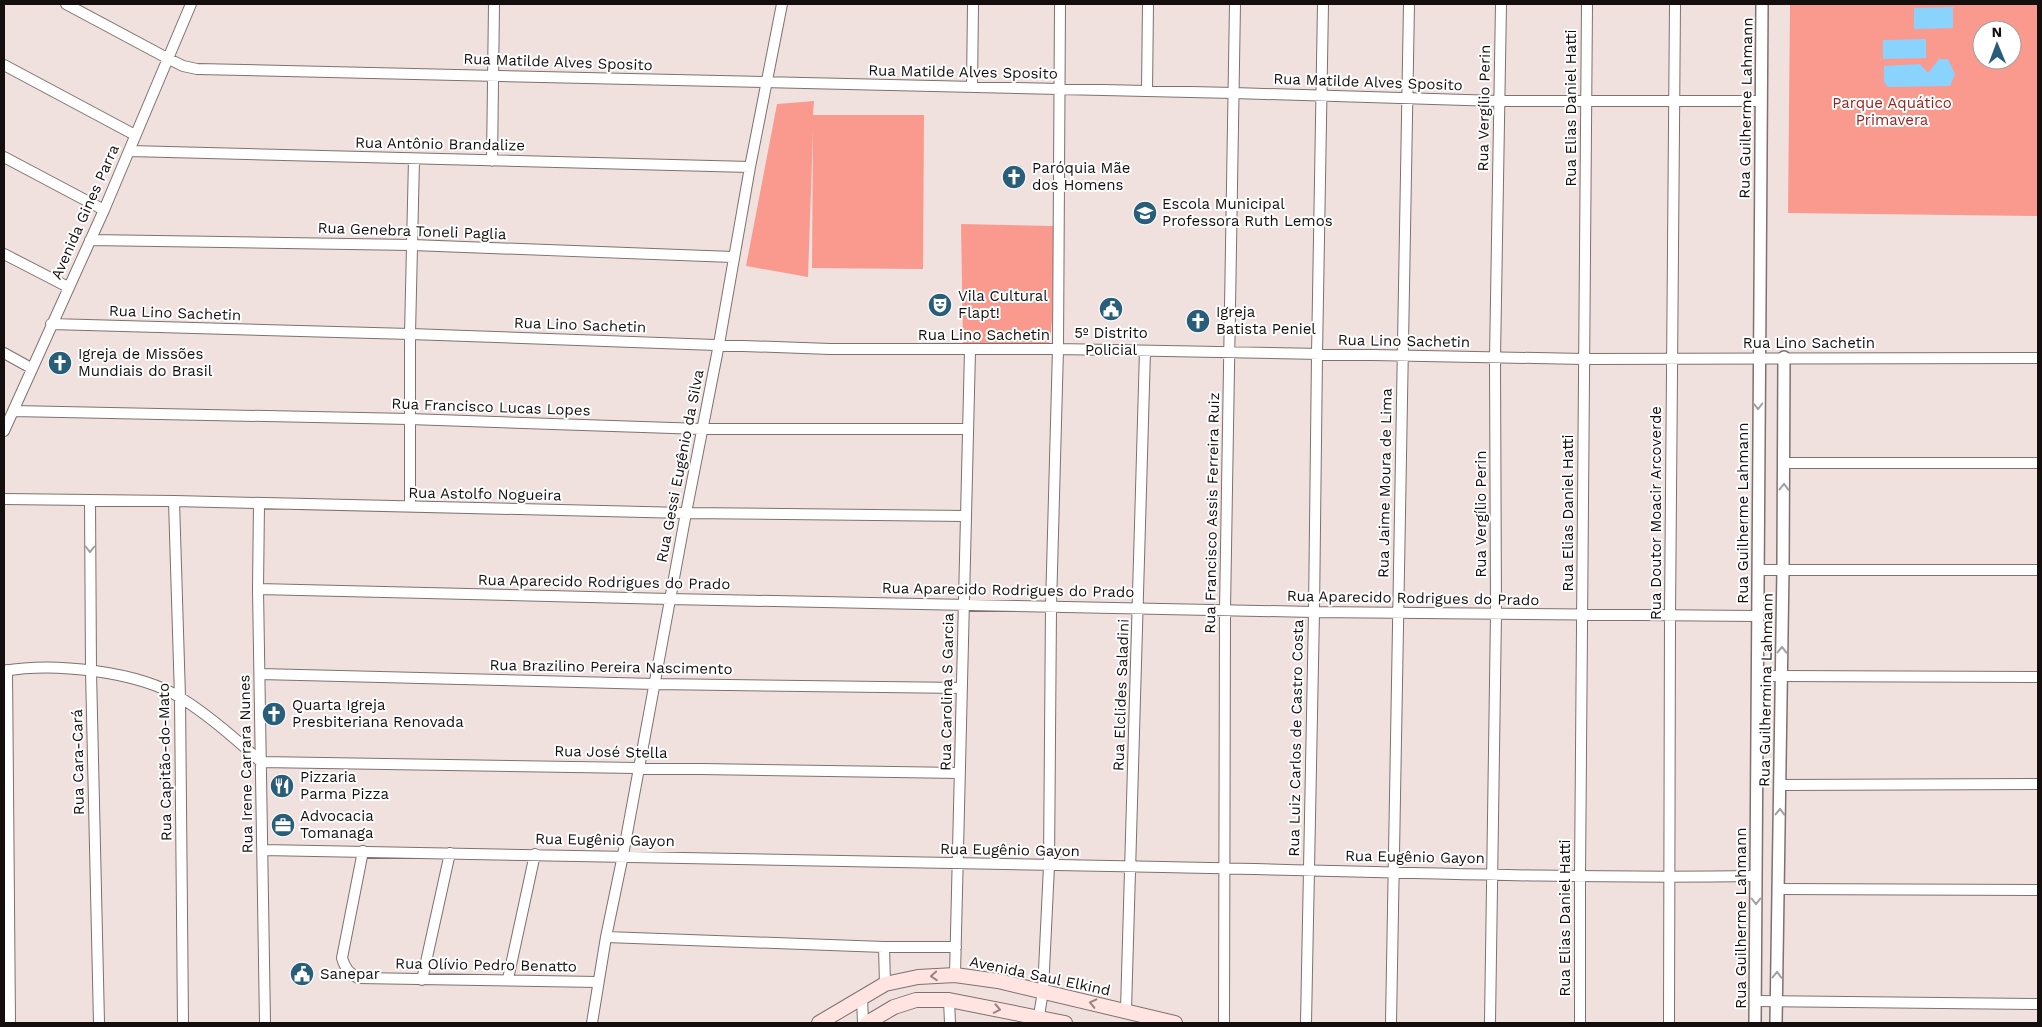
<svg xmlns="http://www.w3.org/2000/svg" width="2042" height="1027" viewBox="0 0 2042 1027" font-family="'Work Sans',sans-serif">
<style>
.green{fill:#fa9a8f;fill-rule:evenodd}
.water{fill:#89d3fe}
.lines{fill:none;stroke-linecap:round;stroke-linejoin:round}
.minor-casing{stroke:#7e716f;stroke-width:12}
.tertiary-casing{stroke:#7e716f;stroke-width:14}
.secondary-casing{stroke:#7e716f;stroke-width:16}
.minor{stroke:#fff;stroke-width:10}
.tertiary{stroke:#fff;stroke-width:11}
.secondary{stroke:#ffe4e1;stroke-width:14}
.oneway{stroke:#a19f9f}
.oneway2{stroke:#958482}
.labels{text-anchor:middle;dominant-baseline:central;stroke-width:4;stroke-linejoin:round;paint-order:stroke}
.street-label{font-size:15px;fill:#140f0e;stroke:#fff}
.park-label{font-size:15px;fill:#952420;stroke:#fff}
.poi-label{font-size:15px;fill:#140f0e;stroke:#fff;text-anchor:start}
</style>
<rect width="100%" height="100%" fill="#f0e1df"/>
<path class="green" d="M1790,4h248v212l-250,-3zM1982,30h30v30h-30z
M814,101l-1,14h111l-1,154 -111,-1 1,-138 -5,147 -62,-11 31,-162z
M961,224l93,2 -2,94 -2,22 -9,5 -78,-3z"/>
<path class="water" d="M1953,7v21l-39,1v-21z
M1926,39v19l-43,1v-19z
M1939,59h9l7,15 -5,12 -62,1 -4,-5v-16l36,-2 8,9z"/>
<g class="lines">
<g class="minor-casing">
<path id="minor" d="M66,4l101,54 16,8 14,3 1037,24 264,8h263
M4,65l131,70
M972,87l1,-83
M1147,91l1,-87
M129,151l621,16
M4,157l100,53
M492,161l2,-157
M90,240l322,5 321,12
M4,254l64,33
M51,324l359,10 420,15h228l526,10 454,-1
M4,353l27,15
M13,411l396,8 293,10h266
M4,431l100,-221 87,-206
M1784,463h254
M4,499l170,2 512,12 280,3
M90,500l1,171 8,352
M174,501l6,196 3,326
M259,503l-1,86 7,434
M410,507v-173l4,-175
M1758,570h280
M258,589l412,10 644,13 444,4
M7,670l3,353
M4,671c49,-9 134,0 177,27 29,18 55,41 80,64
M260,674l395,10 307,4
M1757,676l281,1
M261,762l699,11
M1780,785l258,-1
M263,850c300,4 600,10 900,17 198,4 395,12 593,9
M363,851l-21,107c3,10 7,15 16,20l240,4
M1779,889l259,1
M606,937l278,10h72
M884,947l1,37
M955,975l15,-625
M508,979l27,-125
M422,980l28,-127
M862,997l1,26
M949,1000l1,23
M1755,1001l283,3
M1126,1010l19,-659
M1038,1022l5,-31 6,-125 2,-259 7,-258 2,-345
M592,1023l14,-86 17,-82 63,-342 33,-169 31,-177 32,-163
M1224,1023l1,-413 10,-606
M1306,1023l8,-411 3,-257 6,-351
M1391,1023l18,-1019
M1490,1023l6,-409 -1,-256 6,-354
M1580,1023v-147l7,-872
M1669,1023l1,-407 5,-612"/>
</g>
<g class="tertiary-casing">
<path id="tertiary" d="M1755,1023l7,-1019
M1776,1023l7,-454 1,-212"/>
</g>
<g class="secondary-casing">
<path id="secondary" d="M819,1023l66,-39 33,-7 37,-2 43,6 177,42
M867,1023l27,-16 22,-7h33l116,23"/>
</g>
<use href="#minor" class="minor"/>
<use href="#tertiary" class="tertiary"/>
<use href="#secondary" class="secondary"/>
</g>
<defs><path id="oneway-chevron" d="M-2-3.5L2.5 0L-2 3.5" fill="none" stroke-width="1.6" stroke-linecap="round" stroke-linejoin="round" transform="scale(1.25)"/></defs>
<g class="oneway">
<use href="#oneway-chevron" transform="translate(1758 406) rotate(90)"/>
<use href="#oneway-chevron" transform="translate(1784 487) rotate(-89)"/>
<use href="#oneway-chevron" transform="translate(90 549) rotate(90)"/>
<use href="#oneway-chevron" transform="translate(1782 650) rotate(-89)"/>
<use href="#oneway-chevron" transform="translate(1780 812) rotate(-89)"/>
<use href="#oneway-chevron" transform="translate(1756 901) rotate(90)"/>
<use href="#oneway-chevron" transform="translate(1777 975) rotate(-89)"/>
</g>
<g class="oneway2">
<use href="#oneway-chevron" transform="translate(934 976) rotate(176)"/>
<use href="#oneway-chevron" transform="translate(1093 1003) rotate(-167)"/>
<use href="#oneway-chevron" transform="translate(997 1009) rotate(11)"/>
</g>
<defs>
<g id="church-disc" transform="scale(1.25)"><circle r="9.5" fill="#295e7a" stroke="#fff"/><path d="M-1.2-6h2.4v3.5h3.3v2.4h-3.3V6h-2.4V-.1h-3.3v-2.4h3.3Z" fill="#fff"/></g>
<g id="school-disc" transform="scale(1.25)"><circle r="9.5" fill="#295e7a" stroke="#fff"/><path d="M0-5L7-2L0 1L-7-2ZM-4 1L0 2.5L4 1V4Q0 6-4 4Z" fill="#fff"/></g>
<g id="theatre-disc" transform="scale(1.25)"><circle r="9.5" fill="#295e7a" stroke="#fff"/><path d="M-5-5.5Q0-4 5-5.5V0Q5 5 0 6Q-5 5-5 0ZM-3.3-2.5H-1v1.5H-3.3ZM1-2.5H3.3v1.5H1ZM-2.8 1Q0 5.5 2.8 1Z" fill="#fff"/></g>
<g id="civic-disc" transform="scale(1.25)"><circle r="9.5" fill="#295e7a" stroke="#fff"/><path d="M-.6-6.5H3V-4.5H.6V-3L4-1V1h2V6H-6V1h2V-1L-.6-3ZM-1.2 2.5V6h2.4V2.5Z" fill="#fff"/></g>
<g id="restaurant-disc" transform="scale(1.25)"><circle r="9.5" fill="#295e7a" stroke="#fff"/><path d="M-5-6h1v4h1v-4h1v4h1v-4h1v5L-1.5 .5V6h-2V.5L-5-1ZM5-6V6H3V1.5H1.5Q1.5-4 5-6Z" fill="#fff"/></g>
<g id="office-disc" transform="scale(1.25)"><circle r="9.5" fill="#295e7a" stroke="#fff"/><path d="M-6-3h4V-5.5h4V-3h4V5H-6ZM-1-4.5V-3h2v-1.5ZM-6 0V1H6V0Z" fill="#fff"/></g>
</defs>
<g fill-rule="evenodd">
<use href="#church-disc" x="1014" y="177"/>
<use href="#school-disc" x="1145" y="213"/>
<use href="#theatre-disc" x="940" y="305"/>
<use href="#civic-disc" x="1111" y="309"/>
<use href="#church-disc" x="1198" y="321"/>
<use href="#church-disc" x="60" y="363"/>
<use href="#church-disc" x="274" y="714"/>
<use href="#restaurant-disc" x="282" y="786"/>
<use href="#office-disc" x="283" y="825"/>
<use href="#civic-disc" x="302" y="974"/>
</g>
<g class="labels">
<g class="street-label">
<text transform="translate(558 62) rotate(2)">Rua Matilde Alves Sposito</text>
<text transform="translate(963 72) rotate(1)">Rua Matilde Alves Sposito</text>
<text transform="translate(1368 82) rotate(2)">Rua Matilde Alves Sposito</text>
<text transform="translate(1484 108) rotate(-89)">Rua Vergílio Perin</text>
<text transform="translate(1571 108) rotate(-90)">Rua Elias Daniel Hatti</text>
<text transform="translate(1746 108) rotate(-89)">Rua Guilherme Lahmann</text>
<text transform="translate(440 144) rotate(1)">Rua Antônio Brandalize</text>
<text transform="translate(85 212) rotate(-66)">Avenida Gines Parra</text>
<text transform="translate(412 231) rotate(2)">Rua Genebra Toneli Paglia</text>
<text transform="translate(175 313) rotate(2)">Rua Lino Sachetin</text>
<text transform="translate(580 325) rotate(2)">Rua Lino Sachetin</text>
<text x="984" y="335">Rua Lino Sachetin</text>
<text transform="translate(1404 341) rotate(1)">Rua Lino Sachetin</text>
<text x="1809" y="343">Rua Lino Sachetin</text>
<text transform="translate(491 407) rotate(2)">Rua Francisco Lucas Lopes</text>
<text transform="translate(680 466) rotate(-79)">Rua Gessi Eugênio da Silva</text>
<text transform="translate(1385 483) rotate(-89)">Rua Jaime Moura de Lima</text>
<text transform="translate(485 494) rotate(1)">Rua Astolfo Nogueira</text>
<text transform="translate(1212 513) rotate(-89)">Rua Francisco Assis Ferreira Ruiz</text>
<text transform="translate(1568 513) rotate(-90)">Rua Elias Daniel Hatti</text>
<text transform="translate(1656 513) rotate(-90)">Rua Doutor Moacir Arcoverde</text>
<text transform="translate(1743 513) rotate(-90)">Rua Guilherme Lahmann</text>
<text transform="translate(1481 514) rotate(-90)">Rua Vergílio Perin</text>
<text transform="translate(604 582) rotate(1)">Rua Aparecido Rodrigues do Prado</text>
<text transform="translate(1008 590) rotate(1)">Rua Aparecido Rodrigues do Prado</text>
<text transform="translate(1413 598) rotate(1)">Rua Aparecido Rodrigues do Prado</text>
<text transform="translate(611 667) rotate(1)">Rua Brazilino Pereira Nascimento</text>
<text transform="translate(1766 690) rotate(-89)">Rua Guilhermina Lahmann</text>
<text transform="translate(947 692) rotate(-89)">Rua Carolina S Garcia</text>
<text transform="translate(1121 695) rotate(-88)">Rua Elclides Saladini</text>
<text transform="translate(1296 738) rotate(-89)">Rua Luiz Carlos de Castro Costa</text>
<text transform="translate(611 752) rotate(1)">Rua José Stella</text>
<text transform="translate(78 762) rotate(-91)">Rua Cara-Cará</text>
<text transform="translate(165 762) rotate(-91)">Rua Capitão-do-Mato</text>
<text transform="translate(246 764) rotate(-91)">Rua Irene Carrara Nunes</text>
<text transform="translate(605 840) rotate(1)">Rua Eugênio Gayon</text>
<text transform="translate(1010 850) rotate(1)">Rua Eugênio Gayon</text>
<text transform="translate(1415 857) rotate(1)">Rua Eugênio Gayon</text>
<text transform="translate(1565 918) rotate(-90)">Rua Elias Daniel Hatti</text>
<text transform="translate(1741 918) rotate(-90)">Rua Guilherme Lahmann</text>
<text transform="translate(486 965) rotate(1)">Rua Olívio Pedro Benatto</text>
<text transform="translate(1040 976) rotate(12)">Avenida Saul Elkind</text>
</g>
<g class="park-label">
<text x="1892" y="103">Parque Aquático<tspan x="1892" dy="17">Primavera</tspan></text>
</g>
<g class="poi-label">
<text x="1032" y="168">Paróquia Mãe<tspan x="1032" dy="17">dos Homens</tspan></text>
<text x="1162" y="204">Escola Municipal<tspan x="1162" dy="17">Professora Ruth Lemos</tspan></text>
<text x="958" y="296">Vila Cultural<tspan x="958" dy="17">Flapt!</tspan></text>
<text x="1216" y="312">Igreja<tspan x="1216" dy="17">Batista Peniel</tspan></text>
<text x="1111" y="333" text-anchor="middle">5º Distrito<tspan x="1111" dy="17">Policial</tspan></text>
<text x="78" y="354">Igreja de Missões<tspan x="78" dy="17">Mundiais do Brasil</tspan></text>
<text x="292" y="705">Quarta Igreja<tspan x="292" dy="17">Presbiteriana Renovada</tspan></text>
<text x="300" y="777">Pizzaria<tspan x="300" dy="17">Parma Pizza</tspan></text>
<text x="300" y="816">Advocacia<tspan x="300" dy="17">Tomanaga</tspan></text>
<text x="320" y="974">Sanepar</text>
</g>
</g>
<rect width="2042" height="1027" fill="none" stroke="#140f0e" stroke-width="10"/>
<g transform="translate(1997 45) rotate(359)"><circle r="24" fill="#ffffff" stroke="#a19f9f"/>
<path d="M0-4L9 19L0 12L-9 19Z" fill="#295e7a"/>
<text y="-8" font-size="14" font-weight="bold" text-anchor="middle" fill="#140f0e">N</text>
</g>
</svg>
